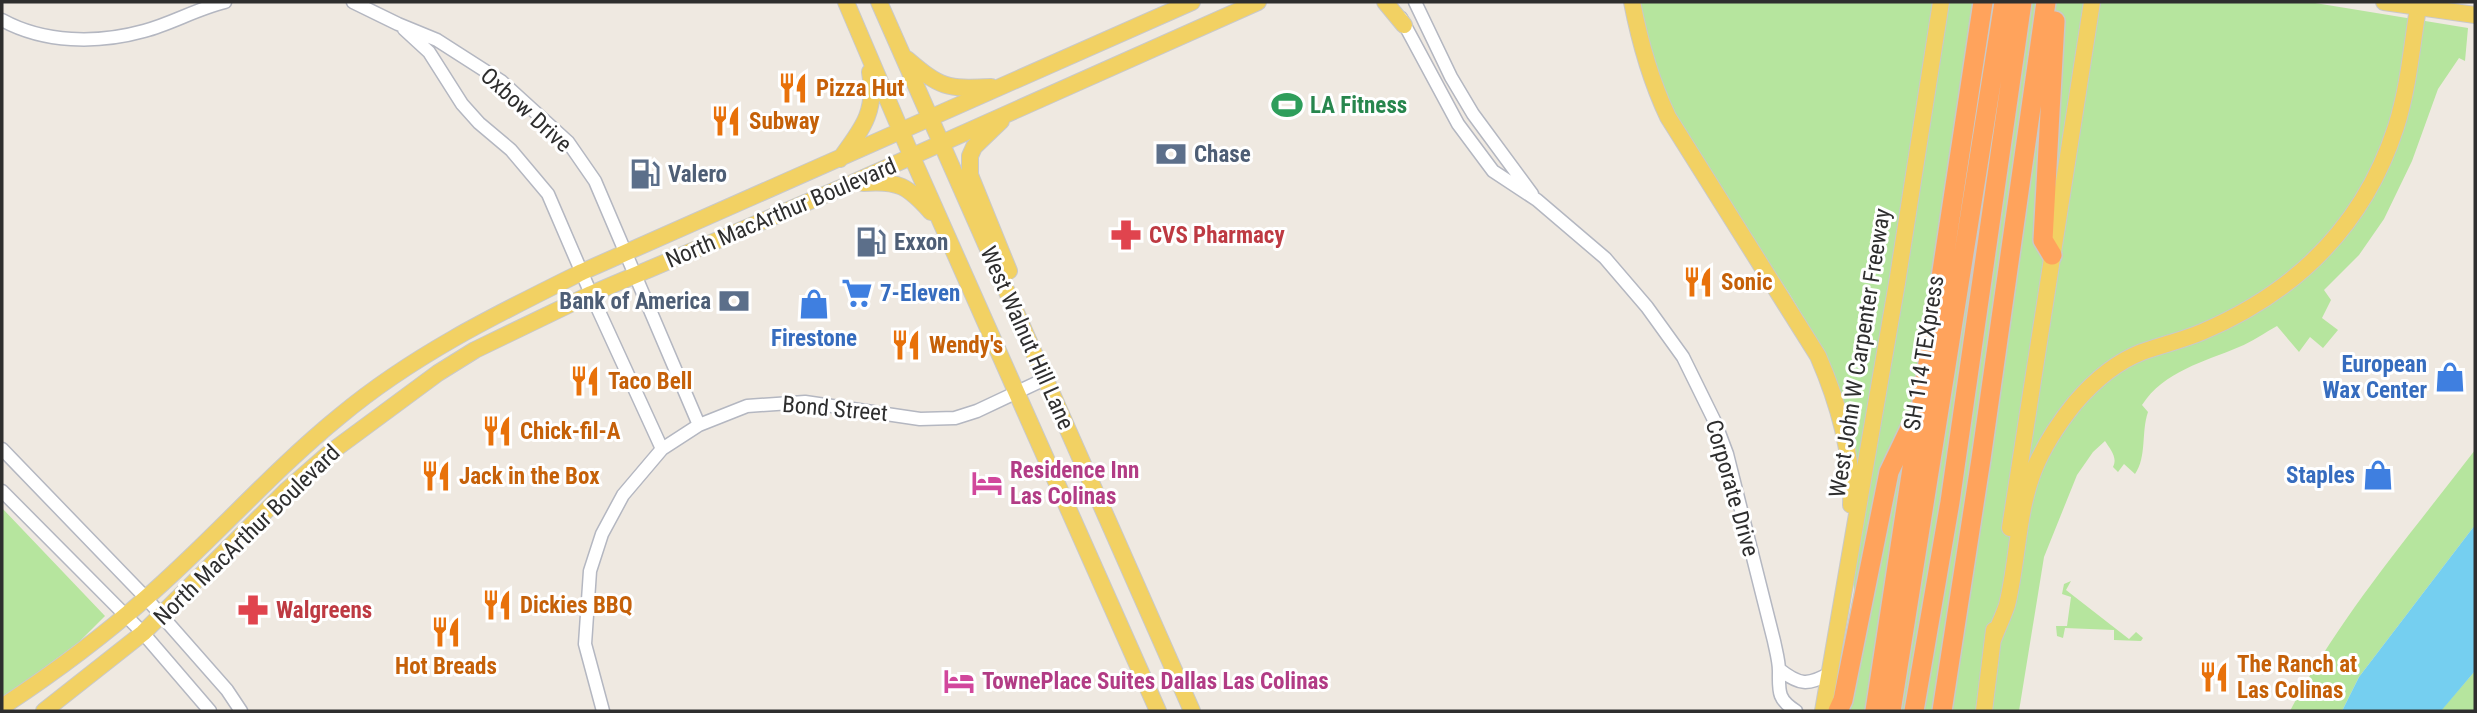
<svg xmlns="http://www.w3.org/2000/svg" width="2477" height="713" viewBox="0 0 2477 713" font-family="'Roboto Condensed',sans-serif">
<style>
.green{fill:#b6e59e}
.water{fill:#75cff0}
.lines{fill:none;stroke-linecap:round;stroke-linejoin:round}
.minor-casing{stroke:#b4b7c1;stroke-width:15}
.major-casing{stroke:#c9c9c9;stroke-width:18}
.highway-casing{stroke:#c9c9c9;stroke-width:22}
.minor{stroke:#fff;stroke-width:12}
.major{stroke:#f2d163;stroke-width:16}
.highway{stroke:#ffa35c;stroke-width:19}
.labels{text-anchor:middle;dominant-baseline:central;stroke-width:6;stroke-linejoin:round;paint-order:stroke}
.food-label{font-size:23px;font-weight:bold;fill:#c56008;stroke:#fff;text-anchor:start}
.leisure-label{font-size:23px;font-weight:bold;fill:#27864d;stroke:#fff;text-anchor:start}
.street-label{font-size:23px;fill:#2e2e2e;stroke:#fff}
.service-label{font-size:23px;font-weight:bold;fill:#4e5e75;stroke:#fff;text-anchor:start}
.health-label{font-size:23px;font-weight:bold;fill:#be3a42;stroke:#fff;text-anchor:start}
.shop-label{font-size:23px;font-weight:bold;fill:#366cbe;stroke:#fff;text-anchor:end}
.hotel-label{font-size:23px;font-weight:bold;fill:#b23c85;stroke:#fff;text-anchor:start}
</style>
<rect width="100%" height="100%" fill="#efe9e1"/>
<path class="green" d="M1634,2h675l159,26 -3,33 -6,-3 -21,31 -26,72 -28,58 -25,36 -35,35 7,10 -9,18 16,12 -15,18 -13,-11 -11,15 -22,-26c-13,7 -25,16 -38,21 -35,15 -75,24 -97,58l6,7c-7,20 -1,45 -13,62l-11,-10 -6,8 -5,-5c5,-10 -3,-18 -8,-26l-12,11 -16,23 -33,82 -25,154h-182l17,-116 -4,-149 -26,-95 -35,-58 -121,-182z
M2475,450v75l-116,152 -17,34h-52c50,-95 120,-176 185,-261z
M2,508l103,108 -26,26 -77,57z
M2071,581l-5,9 63,49 7,-7 7,6 -2,3 -27,-1v-10l-49,-2 -2,10 -6,-2 -1,-10h11l4,-29 -9,-3 2,-10z
M2475,671v40h-34l1,-2z"/>
<path class="water" d="M2475,525v146l-34,40h-99l17,-34z"/>
<g class="lines">
<g class="minor-casing">
<path id="minor" d="M353,2l45,22 39,16 64,41 67,61 27,39 104,244
M1415,2l36,75 22,37 59,80
M1401,18l57,106 35,47 44,29 68,58 42,49 36,50 32,65 12,32 47,187c2,10 5,20 5,30 0,20 -2,28 17,40
M2,20c42,23 95,24 142,11 27,-7 52,-22 81,-29
M404,29l25,23 33,52 17,19 32,27 37,44 43,100 71,155
M2,449l144,149 81,92 14,21
M2,491l141,142 67,78
M1779,669c20,16 29,17 51,4
M603,711l-18,-67 5,-73 12,-37 21,-39 39,-46 37,-24 48,-19 58,-4 115,17 35,-1 22,-7 68,-32"/>
</g>
<g class="major-casing">
<path id="major" d="M846,2l66,155 246,554
M879,2l313,709
M1385,2l19,23
M1632,2c8,41 18,77 36,115l150,239c20,46 35,98 33,149
M2384,2l91,13
M907,59c34,29 39,30 84,28
M1001,121l-27,26 -4,9v19l39,96
M840,159c22,-30 37,-47 30,-87
M863,183c35,-3 45,3 68,29
M2010,528l82,-526
M1993,640c4,-11 10,-23 14,-35 11,-44 10,-92 27,-135 10,-25 24,-46 41,-67 18,-21 41,-41 67,-51 20,-7 41,-12 60,-20 94,-40 162,-107 194,-205 13,-41 16,-84 23,-125
M2,707c50,-33 99,-69 144,-109 67,-58 125,-126 194,-182 73,-61 157,-102 242,-144l610,-270
M44,711l99,-78 144,-143 40,-35 111,-82 37,-23 116,-56 259,-110 408,-182
M1823,711l74,-428 44,-281
M1984,711l10,-81"/>
</g>
<g class="highway-casing">
<path id="highway" d="M2052,255l-9,-15 12,-219
M1838,711l5,-11 46,-228 23,-48
M1875,711l108,-709
M1891,711l113,-709
M1914,711l36,-209 72,-500
M1942,711l39,-252 65,-457"/>
</g>
<use href="#minor" class="minor"/>
<use href="#major" class="major"/>
<use href="#highway" class="highway"/>
</g>
<defs>
<g id="restaurant-bare" transform="scale(2.415)"><path d="M-5-6h1v4h1v-4h1v4h1v-4h1v5L-1.5 .5V6h-2V.5L-5-1ZM5-6V6H3V1.5H1.5Q1.5-4 5-6Z" fill="#e8710a" stroke="#fff" stroke-width="2.5" paint-order="stroke"/></g>
<g id="stadium-bare" transform="scale(2.415)"><path d="M0-5a6.5 5 0 1 0 0 10a6.5 5 0 1 0 0-10ZM-3.5-1.8h7v3.6h-7Z" fill="#2e9e5b" stroke="#fff" stroke-width="2.5" paint-order="stroke"/></g>
<g id="bank-bare" transform="scale(2.415)"><path d="M-6-4H6V4H-6ZM0-2.3a2.3 2.3 0 1 0 0 4.6a2.3 2.3 0 1 0 0-4.6Z" fill="#5c6f8a" stroke="#fff" stroke-width="2.5" paint-order="stroke"/></g>
<g id="fuel-bare" transform="scale(2.415)"><path d="M-5.5-6h7V0h2V4h1.3V-2.5L3-4.5l.8-.8L6-3V5H2.5V1h-1V6h-7ZM-4.2-4.7v3.2H.2V-4.7Z" fill="#5c6f8a" stroke="#fff" stroke-width="2.5" paint-order="stroke"/></g>
<g id="pharmacy-bare" transform="scale(2.415)"><path d="M-2-6h4v4h4v4h-4v4h-4v-4h-4v-4h4Z" fill="#e0444e" stroke="#fff" stroke-width="2.5" paint-order="stroke"/></g>
<g id="supermarket-bare" transform="scale(2.415)"><path d="M-6-5.5h2.5l.6 2H6L4.5 2H-2.5L-4.4-4H-6ZM-1.5 3.2a1.3 1.3 0 1 0 .1 0ZM3 3.2a1.3 1.3 0 1 0 .1 0Z" fill="#3f7fe0" stroke="#fff" stroke-width="2.5" paint-order="stroke"/></g>
<g id="shop-bare" transform="scale(2.415)"><path d="M-5-2.5h2.3a2.7 3.5 0 0 1 5.4 0H5L5.5 6h-11ZM-1.5-2.5h3a1.5 2.3 0 0 0-3 0Z" fill="#3f7fe0" stroke="#fff" stroke-width="2.5" paint-order="stroke"/></g>
<g id="hotel-bare" transform="scale(2.415)"><path d="M-6-4.5h1.5V1H6V5H4.5V3h-9V5H-6ZM-4 0a1.8 1.8 0 1 1 3.6 0ZM.5 0V-2.5h3Q6-2.5 6 0Z" fill="#d1479c" stroke="#fff" stroke-width="2.5" paint-order="stroke"/></g>
</defs>
<g fill-rule="evenodd">
<use href="#restaurant-bare" x="793" y="88"/>
<use href="#stadium-bare" x="1287" y="105"/>
<use href="#restaurant-bare" x="726" y="121"/>
<use href="#bank-bare" x="1171" y="154"/>
<use href="#fuel-bare" x="645" y="174"/>
<use href="#pharmacy-bare" x="1126" y="235"/>
<use href="#fuel-bare" x="871" y="242"/>
<use href="#restaurant-bare" x="1698" y="282"/>
<use href="#supermarket-bare" x="857" y="293"/>
<use href="#bank-bare" x="734" y="301"/>
<use href="#shop-bare" x="814" y="304"/>
<use href="#restaurant-bare" x="906" y="345"/>
<use href="#shop-bare" x="2450" y="377"/>
<use href="#restaurant-bare" x="585" y="381"/>
<use href="#restaurant-bare" x="497" y="431"/>
<use href="#shop-bare" x="2378" y="475"/>
<use href="#restaurant-bare" x="436" y="476"/>
<use href="#hotel-bare" x="987" y="483"/>
<use href="#restaurant-bare" x="497" y="605"/>
<use href="#pharmacy-bare" x="253" y="610"/>
<use href="#restaurant-bare" x="446" y="632"/>
<use href="#restaurant-bare" x="2214" y="677"/>
<use href="#hotel-bare" x="959" y="681"/>
</g>
<g class="labels">
<g class="food-label">
<text x="816" y="88">Pizza Hut</text>
<text x="749" y="121">Subway</text>
<text x="1721" y="282">Sonic</text>
<text x="929" y="345">Wendy's</text>
<text x="608" y="381">Taco Bell</text>
<text x="520" y="431">Chick-fil-A</text>
<text x="459" y="476">Jack in the Box</text>
<text x="520" y="605">Dickies BBQ</text>
<text x="2237" y="664">The Ranch at<tspan x="2237" dy="26">Las Colinas</tspan></text>
<text x="446" y="666" text-anchor="middle">Hot Breads</text>
</g>
<g class="leisure-label">
<text x="1310" y="105">LA Fitness</text>
</g>
<g class="street-label">
<text transform="translate(526 110) rotate(42)">Oxbow Drive</text>
<text transform="translate(781 213) rotate(-23)">North MacArthur Boulevard</text>
<text transform="translate(1027 338) rotate(66)">West Walnut Hill Lane</text>
<text transform="translate(1860 353) rotate(-81)">West John W Carpenter Freeway</text>
<text transform="translate(1924 353) rotate(-81)">SH 114 TEXpress</text>
<text transform="translate(835 409) rotate(5)">Bond Street</text>
<text transform="translate(1732 488) rotate(74)">Corporate Drive</text>
<text transform="translate(247 535) rotate(-44)">North MacArthur Boulevard</text>
</g>
<g class="service-label">
<text x="1194" y="154">Chase</text>
<text x="668" y="174">Valero</text>
<text x="894" y="242">Exxon</text>
<text x="711" y="301" text-anchor="end">Bank of America</text>
</g>
<g class="health-label">
<text x="1149" y="235">CVS Pharmacy</text>
<text x="276" y="610">Walgreens</text>
</g>
<g class="shop-label">
<text x="880" y="293" text-anchor="start">7-Eleven</text>
<text x="814" y="338" text-anchor="middle">Firestone</text>
<text x="2427" y="364">European<tspan x="2427" dy="26">Wax Center</tspan></text>
<text x="2355" y="475">Staples</text>
</g>
<g class="hotel-label">
<text x="1010" y="470">Residence Inn<tspan x="1010" dy="26">Las Colinas</tspan></text>
<text x="982" y="681">TownePlace Suites Dallas Las Colinas</text>
</g>
</g>
<rect width="2477" height="713" fill="none" stroke="#2e2e2e" stroke-width="7"/>
</svg>
